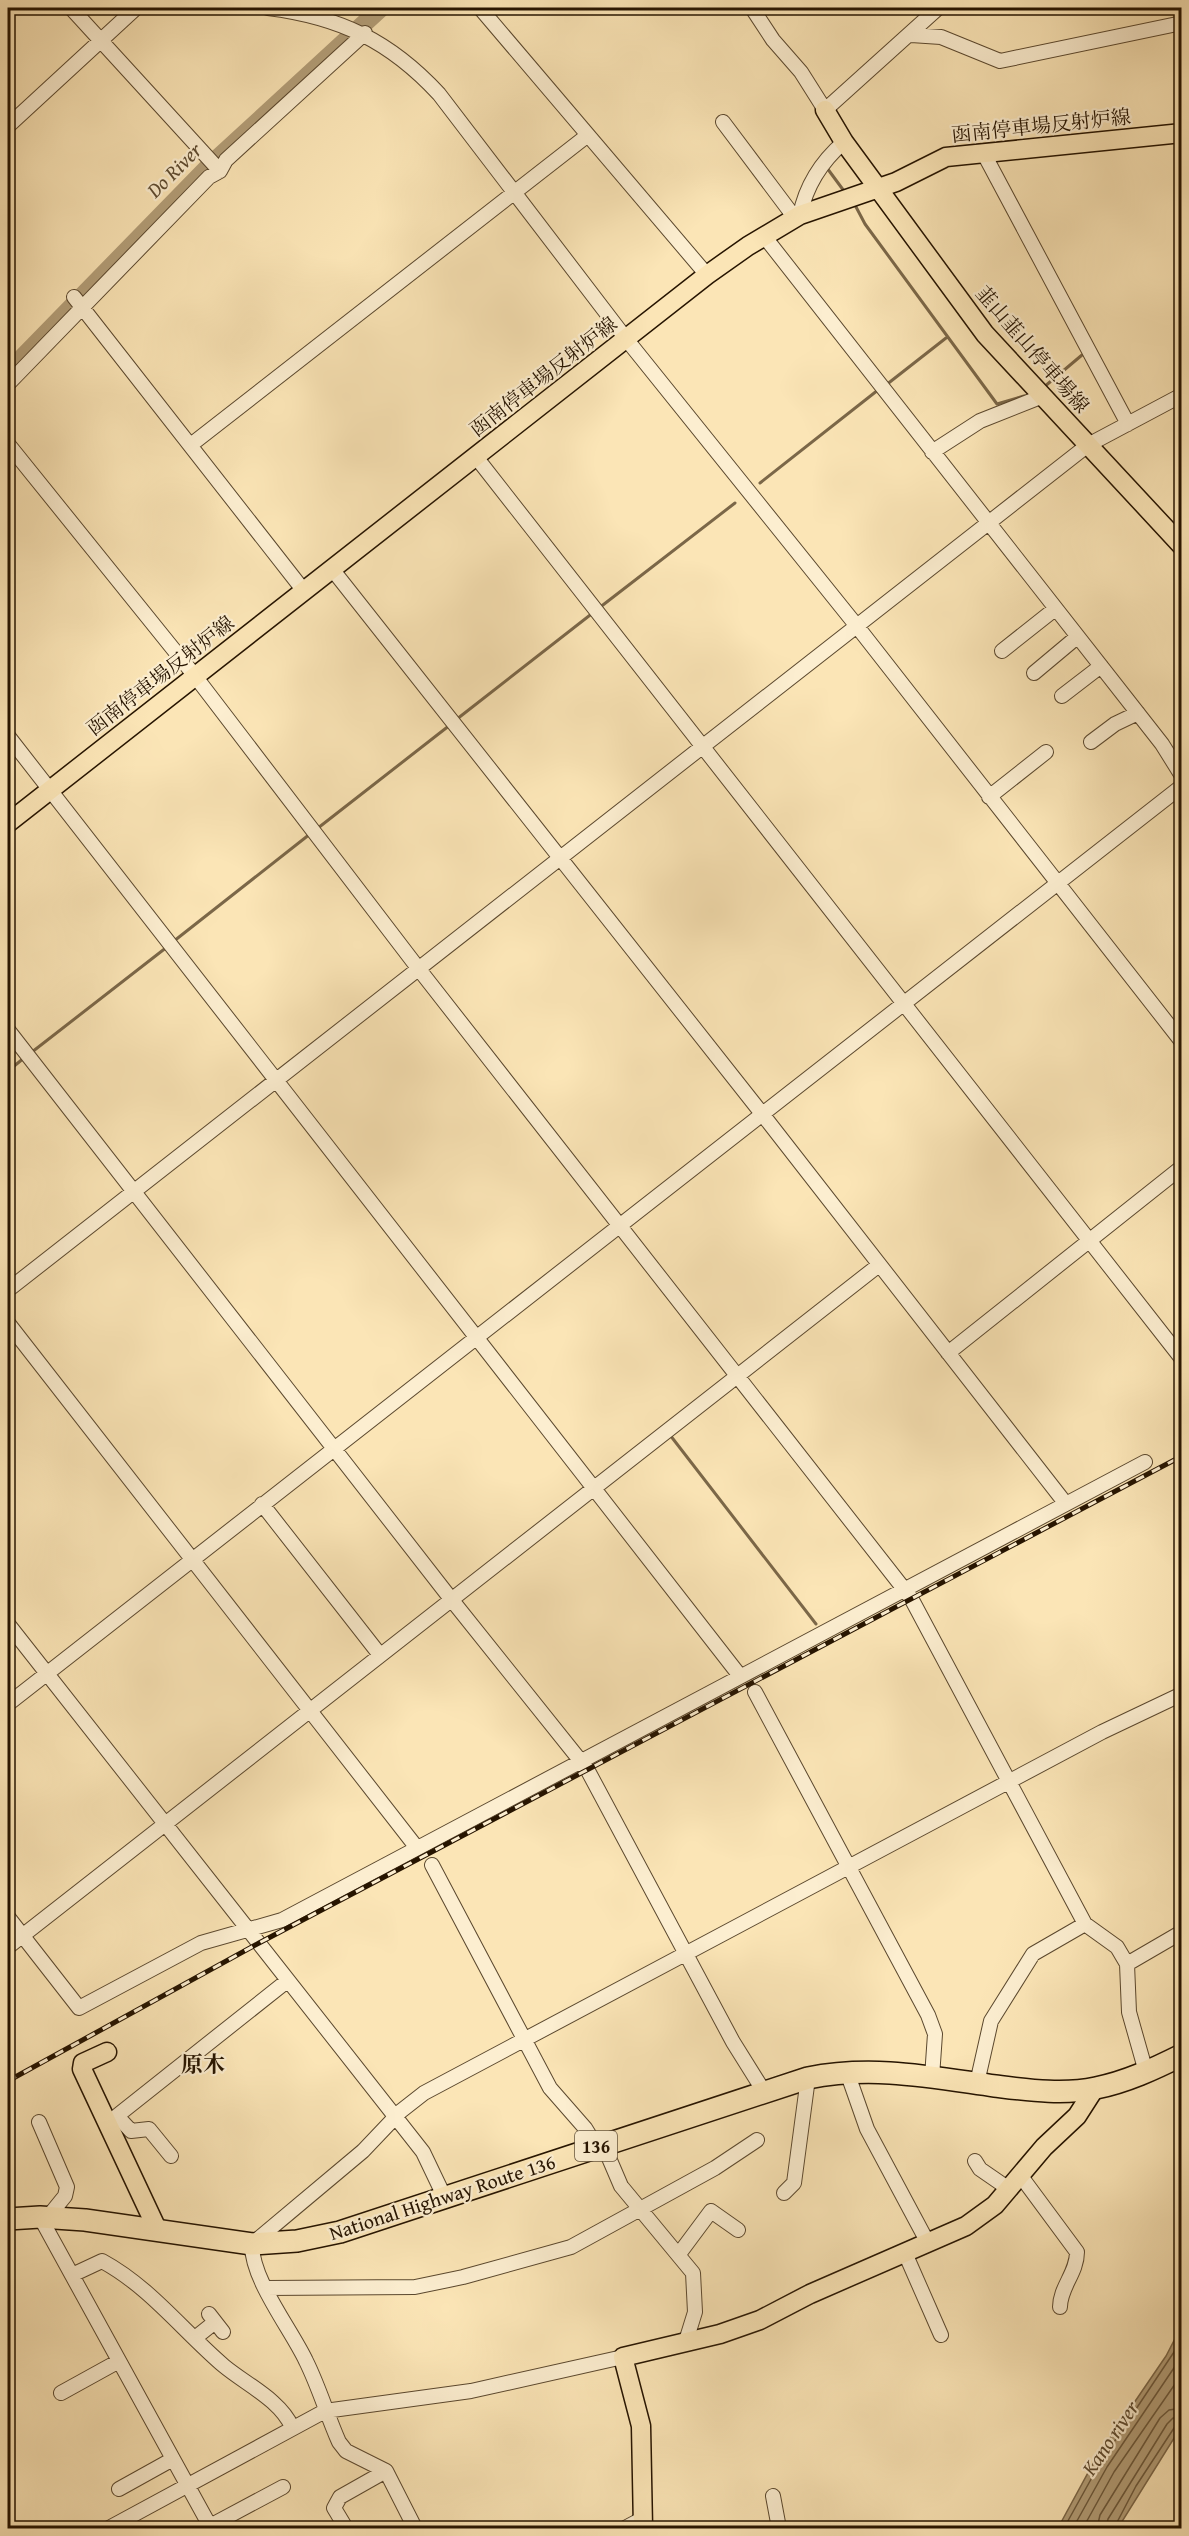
<svg xmlns="http://www.w3.org/2000/svg" width="1189" height="2536" viewBox="0 0 1189 2536" font-family="'Gentium Book Plus','Noto Serif JP',serif">
<style>
.water{fill:#b39e78;stroke:#7b6748;stroke-width:1.5}
.lines{fill:none;stroke-linecap:round;stroke-linejoin:round}
.shore{stroke:#6c593c;stroke-width:1.5}
.stream{stroke:#7b6748;stroke-width:3}
.river{stroke:#b39e78;stroke-width:18}
.minor-casing{stroke:#5b482e;stroke-width:16}
.major-casing{stroke:#261400;stroke-width:21}
.highway-casing{stroke:#261400;stroke-width:24}
.minor{stroke:#fceed0;stroke-width:14}
.major{stroke:#fbe5b6;stroke-width:18}
.highway{stroke:#fbe5b6;stroke-width:21}
.rail-casing{stroke:#261400;stroke-width:5}
.rail{stroke:#fceed0;stroke-width:3;stroke-dasharray:9;stroke-linecap:butt}
.labels{text-anchor:middle;dominant-baseline:central;stroke-width:4.5;stroke-linejoin:round;paint-order:stroke}
.shield{fill:#fceed0;stroke:#66553e;stroke-width:1.5}
.shield-label{font-size:18px;font-weight:bold;fill:#261400}
.street-label{font-size:20px;fill:#261400;stroke:#fceed0}
.water-label{font-size:21px;font-style:italic;fill:#5e4b30;stroke:#fceed0}
.quarter-label{font-size:22px;font-weight:bold;fill:#261400;stroke:#fceed0}
</style>
<rect width="100%" height="100%" fill="#fbe5b6"/>
<filter id="stains"><feTurbulence type="fractalNoise" baseFrequency=".00333" numOctaves="4"/><feColorMatrix values="0 0 0 0 .2 0 0 0 0 .09 0 0 0 0 .02 0 0 0 .5 -.17"/></filter>
<radialGradient id="worn" r=".72"><stop offset=".6" stop-color="#630" stop-opacity="0"/><stop offset="1" stop-color="#630" stop-opacity=".3"/></radialGradient>
<path class="water" d="M1181,2327v100l-63,101h-60l37,-68 71,-104z"/>
<g class="lines">
<path class="shore" d="M1064,2528l36,-65 82,-123
M1073,2528l34,-61 75,-111
M1083,2528l31,-56 68,-98
M1097,2528l3,-13 60,-97 9,-8 13,-2
M1106,2528l2,-9 59,-95 6,-6 9,-1
M1114,2528l22,-42 38,-58 8,-4"/>
<path class="stream" d="M827,168l17,23
M855,205l10,19 132,180 27,-8
M886,385l60,-47
M1044,387l38,-32
M760,483l118,-93
M599,608l136,-105
M457,719l137,-107
M318,828l132,-103
M174,941l136,-107
M32,1052l135,-105
M8,1071l16,-13
M670,1435l146,189"/>
<path class="river" d="M8,372l200,-205 173,-159"/>
<g class="minor-casing">
<path id="minor" d="M71,8l149,163
M268,8c72,9 122,33 171,86l188,246 229,285 326,417
M480,8l227,267
M752,8l21,32 28,32 24,38 112,-101
M911,35l30,2 59,24 182,-38
M723,122l72,96
M8,126l128,-118
M984,154l144,270
M800,215c6,-29 22,-54 44,-73
M764,236l398,508 20,32
M74,297l230,294
M8,384l201,-207 11,-6 6,-11 139,-127
M8,444l187,232 223,292 493,630 174,326 32,23 10,17 2,48 17,60
M192,444l396,-309
M932,452l48,-31 63,-25
M476,457l706,902
M332,569l431,546 303,389
M1002,651l53,-42
M1034,673l43,-36
M1062,696l39,-30
M8,736l732,940
M1091,742l24,-18 23,-11
M989,797l57,-45
M8,1030l443,569 136,170 146,273 30,48
M8,1290l1080,-845 94,-50
M8,1323l409,525
M948,1353l234,-186
M262,1504l118,151
M8,1624l415,528 21,44
M755,1692l173,323 7,19 -3,43
M8,1704l1174,-918
M432,1865l118,223 35,40 11,18
M8,1917l71,91 122,-65 81,-23 863,-458
M8,1947l871,-682
M1127,1964l55,-32
M847,2072l20,57 61,114
M977,2083l14,-62 42,-67 52,-30
M117,2116l14,15 18,-2 22,27
M39,2122l28,65 -2,9 -17,21
M108,2123l179,-142
M603,2144l18,42 72,87 2,39 -9,29
M975,2161l5,8 29,20
M1020,2175l57,77c0,21 -17,35 -17,55
M784,2193l10,-10 14,-105
M40,2217l171,311
M905,2253l36,82
M679,2254l32,-43 27,19
M72,2275l30,-14c48,26 81,70 122,105 23,19 56,34 68,61
M265,2288l150,-1 48,-10 108,-30 144,-79 42,-28
M209,2314l14,18
M195,2338l20,-16
M61,2393l58,-32
M119,2489l54,-30
M773,2496l6,32
M210,2526l73,-39
M109,2528l216,-117 146,-20 152,-34
M346,2528l-12,-20 6,-11 46,-26
M415,2528l-29,-57 -40,-20 -7,-9c-12,-27 -20,-55 -33,-81 -15,-32 -55,-82 -54,-117l111,-93 38,-40 23,-18 678,-361 80,-38
M625,2528l17,-9"/>
</g>
<g class="major-casing">
<path id="major" d="M825,110l19,32 141,192 197,212
M8,823l699,-548 41,-29 52,-31 96,-33 50,-25 236,-24
M107,2052l-24,11 -1,6 76,162
M643,2528l-2,-102 -18,-69 97,-23 40,-14 50,-26 156,-68 29,-21 49,-58 33,-31 18,-28"/>
</g>
<g class="highway-casing">
<path id="highway" d="M8,2219l32,-2 45,3 167,24 45,-3 43,-9 468,-154c65,-13 123,-1 187,8 33,4 68,9 101,2 30,-6 58,-19 86,-33"/>
</g>
<use href="#minor" class="minor"/>
<use href="#major" class="major"/>
<use href="#highway" class="highway"/>
<g class="rail-casing">
<path id="rail" d="M8,2081l251,-138 923,-487"/>
</g>
<use href="#rail" class="rail"/>
</g>
<g class="labels">
<rect class="shield" x="575" y="2131" width="42" height="30" rx="4.5"/>
<g class="shield-label">
<text x="596" y="2146">136</text>
</g>
<g class="street-label">
<text transform="translate(1041 125) rotate(-6)">函南停車場反射炉線</text>
<text transform="translate(1033 349) rotate(49)">韮山韮山停車場線</text>
<text transform="translate(543 376) rotate(-38)">函南停車場反射炉線</text>
<text transform="translate(160 675) rotate(-38)">函南停車場反射炉線</text>
<text transform="translate(442 2197) rotate(-18)">National Highway Route 136</text>
</g>
<g class="water-label">
<text transform="translate(174 170) rotate(-45)">Do River</text>
<text transform="translate(1110 2438) rotate(-56)">Kano river</text>
</g>
<g class="quarter-label">
<text x="203" y="2064">原木</text>
</g>
</g>
<rect width="1189" height="2536" fill="none" stroke="#fbe5b6" stroke-width="30"/>
<rect x="9" y="9" width="1171" height="2518" fill="none" stroke="#261400" stroke-width="3"/>
<rect x="15" y="15" width="1159" height="2506" fill="none" stroke="#261400" stroke-width="1.5"/>
<rect width="100%" height="100%" filter="url(#stains)"/>
<rect width="100%" height="100%" fill="url(#worn)"/>
</svg>
